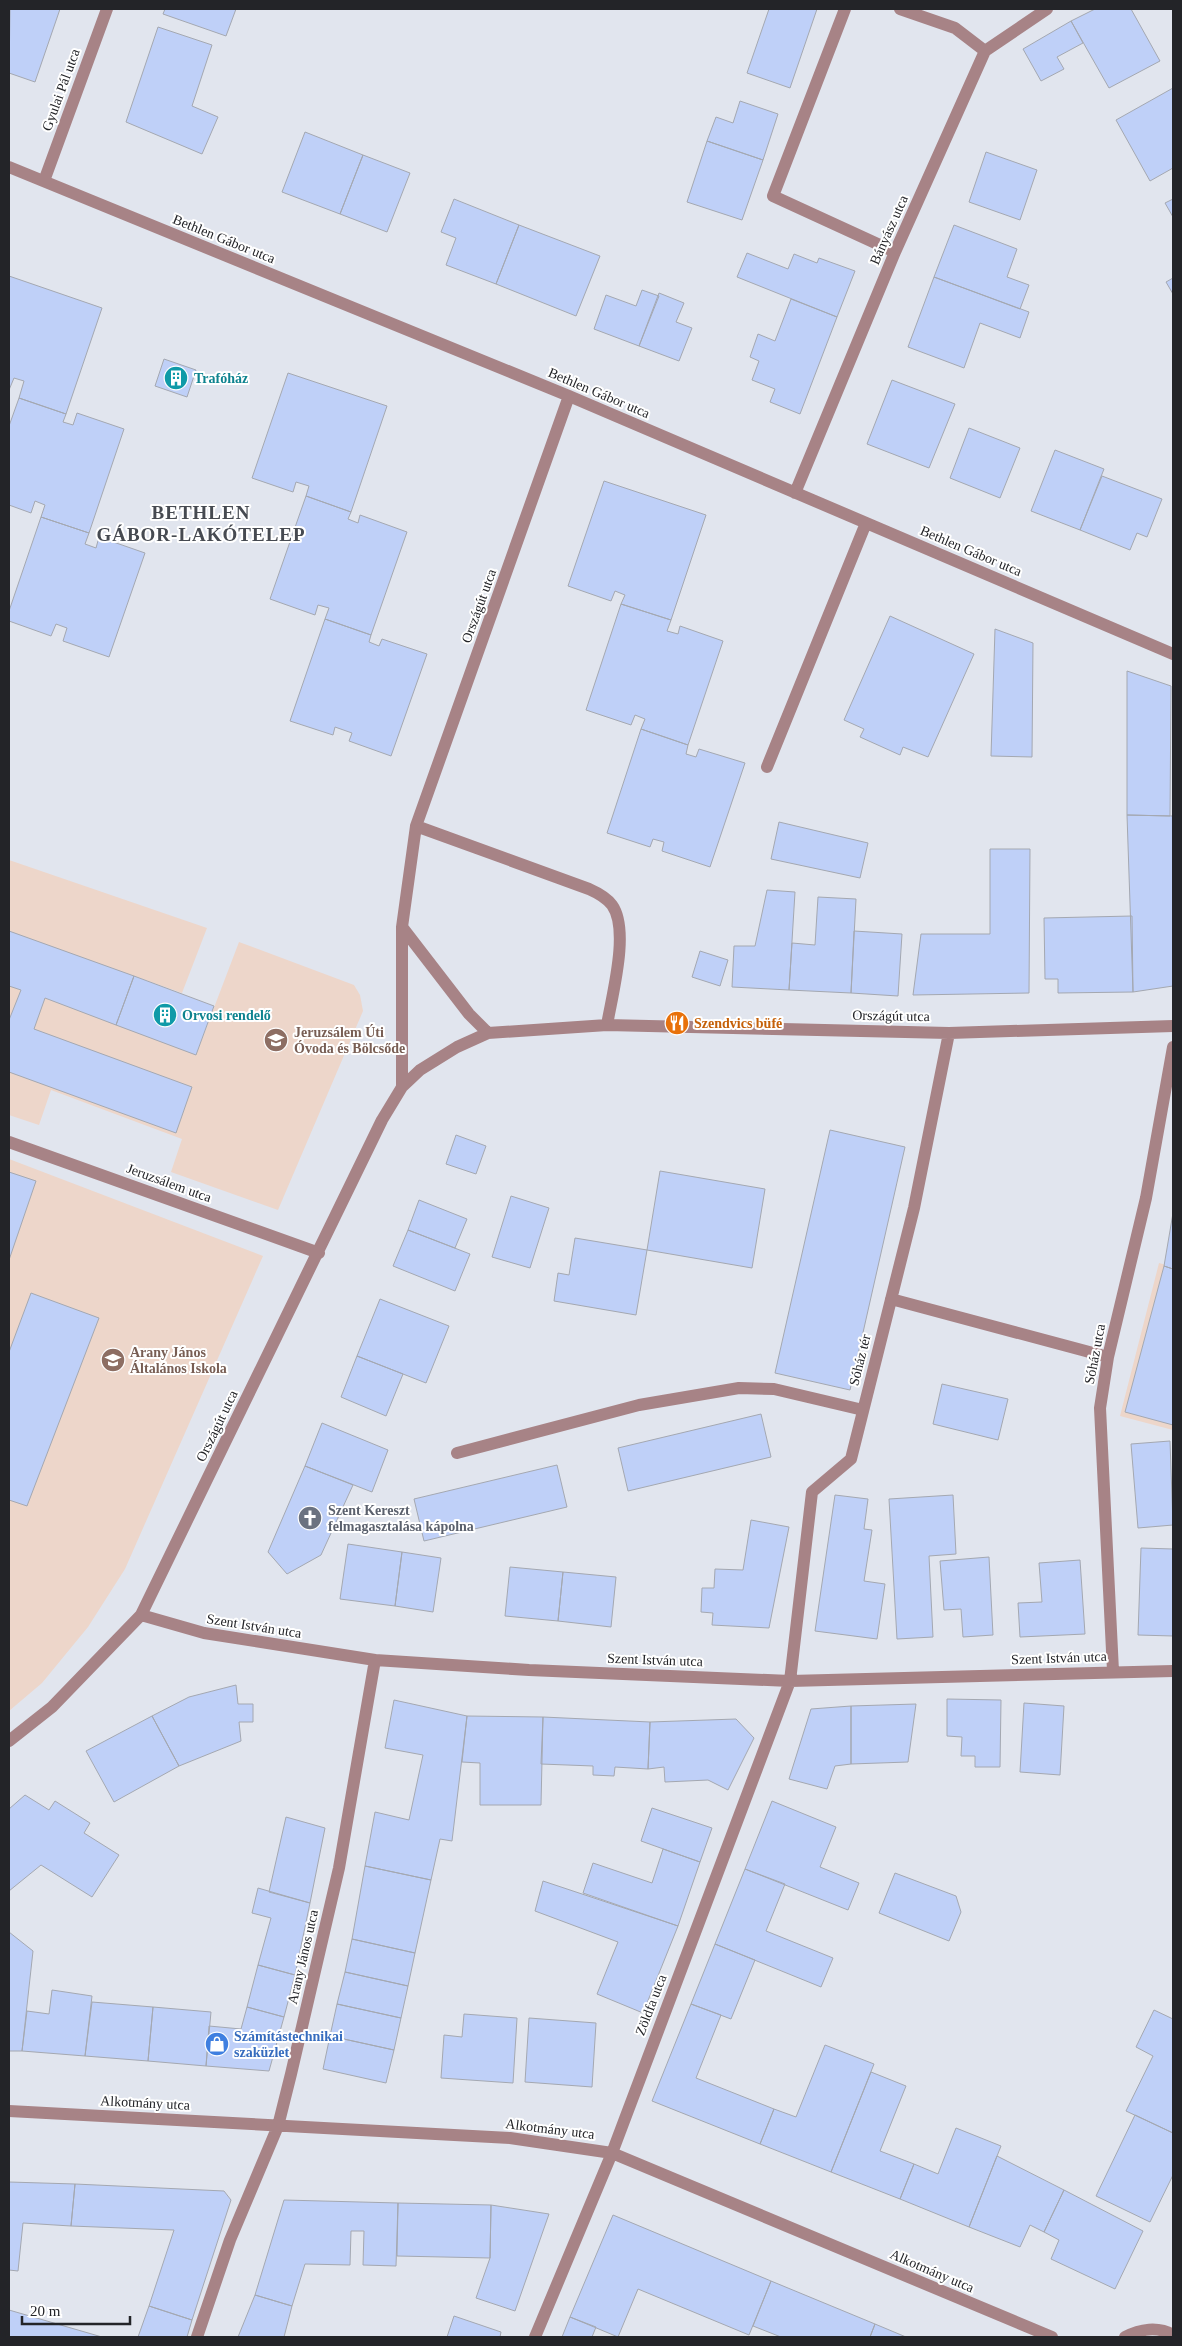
<svg xmlns="http://www.w3.org/2000/svg" width="1182" height="2346" viewBox="0 0 1182 2346" font-family="'Times New Roman',serif">
<style>
.education{fill:#edd6ca}
.building{fill:#bfd0f8;stroke:#a4a8b1}
.lines{fill:none;stroke-linecap:round;stroke-linejoin:round}
.minor{stroke:#a78386;stroke-width:12}
.labels{text-anchor:middle;dominant-baseline:central;stroke-width:4;stroke-linejoin:round;paint-order:stroke}
.street-label{font-size:14px;fill:#232428;stroke:#fff}
.culture-label{font-size:14px;font-weight:bold;fill:#0d838f;stroke:#fff;text-anchor:start}
.food-label{font-size:14px;font-weight:bold;fill:#c56008;stroke:#fff;text-anchor:start}
.education-label{font-size:14px;font-weight:bold;fill:#785e54;stroke:#fff;text-anchor:start}
.worship-label{font-size:14px;font-weight:bold;fill:#5b616d;stroke:#fff;text-anchor:start}
.shop-label{font-size:14px;font-weight:bold;fill:#366cbe;stroke:#fff;text-anchor:start}
.district-label{font-size:19px;font-weight:bold;letter-spacing:1px;fill:#464a51;stroke:#fff}
</style>
<rect width="100%" height="100%" fill="#e1e5ee"/>
<path class="education" d="M9,860l198,68 -25,65 -48,-17 62,79 43,-113 115,43 6,10 3,16 -85,199 -107,-38 11,-33 -131,-49 -12,35 -30,-10z
M9,1159l254,97 -138,313 -37,58 -46,56 -33,28z
M1159,1263l14,4v163l-53,-14z"/>
<path class="building" d="M10,9h50l-25,73 -26,-9z
M165,9h71l-10,27 -63,-22z
M769,9h48l-27,79 -43,-15z
M1095,9h36l29,52 -51,27 -38,-67z
M1071,21l12,22 -26,14 7,12 -23,12 -18,-32z
M158,27l54,18 -20,61 26,11 -16,37 -76,-32z
M1173,88v80l-23,13 -34,-61z
M740,101l38,13 -15,46 -56,-19 9,-24 17,6z
M305,132l58,23 -23,59 -58,-22z
M707,141l56,19 -21,60 -55,-18z
M986,152l51,18 -17,50 -51,-18z
M363,155l47,18 -23,59 -47,-18z
M454,199l65,26 -23,59 -50,-19 10,-27 -15,-6z
M1173,199v18l-8,-14z
M519,225l81,31 -24,60 -80,-32z
M954,225l63,24 -10,28 22,8 -9,24 -86,-32z
M747,253l41,16 6,-15 23,9 2,-5 36,13 -18,46 -100,-40z
M9,276l93,32 -36,106 -47,-16 5,-17 -10,-3 -5,12z
M934,277l95,35 -9,26 -40,-15 -16,45 -56,-21z
M1173,278v16l-7,-12z
M642,290l17,6 -20,50 -45,-17 12,-34 30,11z
M659,293l25,10 -8,19 16,6 -13,33 -40,-15z
M791,299l46,18 -37,97 -30,-12 5,-13 -23,-9 7,-19 -9,-4 8,-23 17,7z
M164,359l32,11 -9,27 -32,-11z
M288,373l99,33 -36,106 -45,-16 3,-10 -13,-4 -3,10 -41,-14z
M892,380l63,24 -26,64 -62,-24z
M19,398l47,16 -3,8 10,3 4,-12 47,16 -35,104 -48,-16 4,-12 -10,-4 -4,12 -22,-8v-79z
M969,428l51,20 -20,50 -50,-20z
M1055,450l49,19 -24,61 -49,-19z
M1102,476l60,23 -15,38 -10,-4 -7,17 -50,-20z
M604,481l102,34 -35,105 -50,-16 4,-9 -10,-4 -4,10 -43,-15z
M306,496l45,16 -3,7 10,4 2,-8 47,17 -36,103 -46,-16 4,-11 -11,-3 -3,10 -45,-16z
M41,517l48,16 -4,11 11,4 3,-11 46,16 -36,104 -46,-16 4,-13 -11,-4 -5,12 -42,-15v-10z
M621,604l50,16 -4,11 11,3 2,-8 43,15 -35,104 -47,-16 4,-10 -10,-4 -4,10 -45,-15z
M890,616l84,38 -46,103 -25,-10 -3,8 -40,-18 4,-8 -20,-9z
M325,619l46,16 -2,7 10,4 3,-7 45,15 -36,102 -42,-15 3,-8 -17,-6 -2,8 -43,-14z
M995,629l38,14 -1,114 -41,-1z
M1127,671l44,15 -1,130 -43,-1z
M641,729l47,16 -2,9 10,3 3,-8 46,14 -35,104 -48,-16 2,-9 -11,-3 -3,8 -43,-14z
M1127,815l46,1v170l-40,6z
M779,822l89,21 -8,35 -89,-19z
M990,849h40l-1,144 -116,2 8,-61h69z
M767,890l28,2 -6,98 -57,-3 2,-41h21z
M818,897l38,2 -5,94 -62,-3 3,-47 23,2z
M1132,916l1,76 -75,1v-14h-13l-1,-61z
M9,931l125,45 -18,49 -71,-27 -11,31 158,58 -16,46 -167,-61v-52l12,-30 -12,-4z
M854,931l48,3 -4,62 -47,-3z
M700,951l28,9 -8,26 -28,-9z
M134,976l80,30 -18,49 -80,-30z
M830,1130l75,17 -55,243 -75,-17z
M456,1135l30,11 -10,28 -30,-10z
M660,1171l105,18 -13,79 -105,-18z
M9,1172l27,9 -27,79z
M511,1196l38,12 -19,60 -38,-11z
M419,1200l48,19 -12,29 -47,-18z
M1173,1213v56l-9,-3z
M408,1230l62,24 -15,37 -62,-25z
M575,1238l72,12 -11,65 -82,-14 4,-28 11,2z
M1164,1266l9,3v156l-48,-13z
M31,1293l68,25 -72,188 -18,-6v-148z
M380,1299l69,27 -23,57 -69,-27z
M357,1356l46,18 -17,42 -45,-19z
M942,1384l66,15 -10,41 -65,-16z
M761,1414l10,43 -143,34 -10,-43z
M322,1423l66,27 -16,42 -67,-26z
M1170,1441l3,84 -35,3 -7,-84z
M557,1465l10,42 -143,34 -10,-42z
M305,1466l48,19 -32,70 -34,19 -19,-22z
M835,1495l33,4 -4,30 8,1 -8,51 21,3 -8,55 -62,-8z
M953,1495l3,59 -27,2 4,81 -36,2 -8,-140z
M751,1520l38,7 -20,101 -57,-3 1,-12 -12,-1 1,-24h12l1,-19 28,1z
M348,1544l54,8 -7,54 -55,-7z
M1141,1548l32,1v87l-35,-1z
M402,1552l39,6 -8,54 -38,-6z
M989,1557l4,78 -30,2 -2,-28 -17,1 -4,-49z
M1080,1560l5,74 -65,3 -2,-34 24,-1 -3,-39z
M510,1567l53,5 -5,49 -53,-5z
M563,1572l53,5 -5,50 -53,-6z
M236,1685l2,19h15v18h-14l2,19 -62,25 -27,-50 37,-19z
M947,1699l54,1 -1,67h-25v-11h-14l1,-19 -15,-1z
M394,1700l73,16 -15,125 -12,-2 -9,41 -66,-14 10,-54 34,8 14,-65 -38,-7z
M1024,1703l40,3 -4,69 -40,-3z
M916,1704l-8,58 -57,2v-58z
M851,1706v58l-16,2 -8,23 -38,-10 22,-70z
M152,1716l27,50 -65,36 -28,-51z
M467,1716l76,1 -2,88h-61v-42l-18,-1z
M543,1717l107,5 -2,47 -33,-2 -1,9 -21,-1v-9l-52,-2z
M736,1719l18,19 -26,52 -20,-10 -43,2 -1,-15 -16,2 2,-47z
M25,1795l24,15 6,-9 35,22 -6,10 35,22 -27,42 -51,-32 -32,26v-82z
M772,1801l64,26 -16,40 39,16 -11,27 -103,-41z
M652,1808l60,20 -12,34 -59,-21z
M286,1817l39,11 -15,75 -41,-11z
M663,1849l37,13 -22,64 -95,-33 10,-30 59,20z
M365,1866l66,14 -16,73 -63,-14z
M745,1869l40,15 -19,47 67,27 -12,29 -106,-43z
M895,1873l61,23 5,16 -12,29 -70,-28z
M543,1881l135,45 -35,87 -46,-19 21,-52 -83,-31z
M258,1888l52,15 -15,72 -37,-10 13,-47 -19,-5z
M9,1932l24,19 -11,100h-13z
M352,1939l63,14 -7,33 -63,-14z
M715,1944l40,16 -24,59 -40,-15z
M258,1965l37,10 -11,42 -37,-10z
M345,1972l63,14 -7,32 -64,-14z
M52,1990l40,6 -7,60 -63,-5 5,-40 22,3z
M92,2002l61,5 -5,54 -63,-5z
M337,2004l64,14 -7,32 -64,-14z
M691,2004l30,11 -25,63 78,31 -14,35 -108,-43z
M153,2007l58,5 -5,54 -58,-5z
M247,2007l37,10 -15,54 -63,-5 3,-40 32,3z
M1154,2010l19,9v114l-47,-22 27,-55 -17,-9z
M464,2014l53,4 -4,65 -72,-5 3,-43 18,2z
M529,2018l67,5 -4,64 -67,-5z
M330,2036l64,14 -8,33 -63,-14z
M825,2045l49,19 -43,108 -71,-28 14,-35 22,8z
M871,2072l35,14 -26,65 34,13 -14,35 -69,-27z
M1135,2115l38,18v42l-23,47 -54,-26z
M956,2128l45,18 -32,81 -69,-28 14,-35 24,10z
M997,2156l67,34 -20,42 -14,-7 -10,22 -51,-20z
M9,2182l66,2 -4,42 -48,-3 -5,48 -9,-1z
M75,2184l149,7 7,9 -39,120 -43,-14 25,-76 -103,-4z
M1064,2190l79,41 -28,58 -64,-30 8,-19 -15,-8z
M284,2200l114,3 -2,63 -33,-1 1,-34h-13l-1,34 -45,-1 -13,42 -37,-11z
M398,2203l93,2 -1,53 -93,-2z
M491,2205l58,9 -34,97 -39,-13 14,-40z
M613,2215l158,66 -22,54 -111,-46 -20,48 -48,-20z
M771,2281l104,43 -5,13h-89l-28,-11z
M255,2295l37,11 -8,31h-46z
M149,2306l43,14 -5,17h-49z
M9,2310l93,27h-93z
M454,2316l47,16 -1,5h-53z
M570,2317l26,10 -4,10h-30z
M875,2324l31,13h-36z"/>
<g class="lines">
<path class="minor" d="M845,9l-72,187 122,56
M900,9l55,19 30,23
M9,167l560,229 604,258
M44,181l63,-172
M795,493l100,-241 90,-201 62,-42
M767,767l99,-244
M416,826l173,63c9,4 17,8 23,16 18,25 0,90 -5,120
M402,927l67,87 19,19
M402,1087v-160l14,-101 153,-430
M9,1142l310,111
M891,1299l217,58
M457,1453l182,-48 100,-17 35,1 89,21
M141,1615l63,18 171,27 154,10 261,11 383,-10
M1113,1671l-13,-263 8,-51 38,-159 27,-151
M9,1741l43,-34 89,-92 241,-495 20,-33 18,-17 37,-23 31,-14 119,-8 342,8 224,-7
M9,2111l501,27 102,15 440,184
M197,2337l33,-97 48,-114 13,-52 48,-206 36,-208
M535,2337l77,-184 178,-472 22,-189 39,-33 63,-251 35,-175
M1125,2337c15,-8 33,-11 48,-2"/>
</g>
<defs>
<g id="building-disc" transform="scale(1.25)"><circle r="9.5" fill="#0f9aa8" stroke="#fff"/><path d="M-4-6H4V6H1V3H-1V6H-4ZM-2.5-4.3h1.7v1.8h-1.7ZM.8-4.3h1.7v1.8H.8ZM-2.5-1h1.7V.8h-1.7ZM.8-1h1.7V.8H.8Z" fill="#fff"/></g>
<g id="restaurant-disc" transform="scale(1.25)"><circle r="9.5" fill="#e8710a" stroke="#fff"/><path d="M-5-6h1v4h1v-4h1v4h1v-4h1v5L-1.5 .5V6h-2V.5L-5-1ZM5-6V6H3V1.5H1.5Q1.5-4 5-6Z" fill="#fff"/></g>
<g id="school-disc" transform="scale(1.25)"><circle r="9.5" fill="#8d6e63" stroke="#fff"/><path d="M0-5L7-2L0 1L-7-2ZM-4 1L0 2.5L4 1V4Q0 6-4 4Z" fill="#fff"/></g>
<g id="church-disc" transform="scale(1.25)"><circle r="9.5" fill="#6b7280" stroke="#fff"/><path d="M-1.2-6h2.4v3.5h3.3v2.4h-3.3V6h-2.4V-.1h-3.3v-2.4h3.3Z" fill="#fff"/></g>
<g id="shop-disc" transform="scale(1.25)"><circle r="9.5" fill="#3f7fe0" stroke="#fff"/><path d="M-5-2.5h2.3a2.7 3.5 0 0 1 5.4 0H5L5.5 6h-11ZM-1.5-2.5h3a1.5 2.3 0 0 0-3 0Z" fill="#fff"/></g>
</defs>
<g fill-rule="evenodd">
<use href="#building-disc" x="176" y="378"/>
<use href="#building-disc" x="165" y="1015"/>
<use href="#restaurant-disc" x="677" y="1023"/>
<use href="#school-disc" x="276" y="1040"/>
<use href="#school-disc" x="113" y="1360"/>
<use href="#church-disc" x="310" y="1518"/>
<use href="#shop-disc" x="217" y="2044"/>
</g>
<g class="labels">
<g class="street-label">
<text transform="translate(61 90) rotate(-70)">Gyulai Pál utca</text>
<text transform="translate(889 230) rotate(-66)">Bányász utca</text>
<text transform="translate(224 239) rotate(22)">Bethlen Gábor utca</text>
<text transform="translate(599 393) rotate(23)">Bethlen Gábor utca</text>
<text transform="translate(971 551) rotate(23)">Bethlen Gábor utca</text>
<text transform="translate(479 606) rotate(-70)">Országút utca</text>
<text transform="translate(891 1016) rotate(1)">Országút utca</text>
<text transform="translate(169 1183) rotate(20)">Jeruzsálem utca</text>
<text transform="translate(1095 1354) rotate(-79)">Sóház utca</text>
<text transform="translate(860 1360) rotate(-76)">Sóház tér</text>
<text transform="translate(217 1426) rotate(-64)">Országút utca</text>
<text transform="translate(254 1626) rotate(9)">Szent István utca</text>
<text transform="translate(1059 1658) rotate(-2)">Szent István utca</text>
<text transform="translate(655 1660) rotate(2)">Szent István utca</text>
<text transform="translate(303 1957) rotate(-77)">Arany János utca</text>
<text transform="translate(651 2005) rotate(-69)">Zöldfa utca</text>
<text transform="translate(145 2103) rotate(3)">Alkotmány utca</text>
<text transform="translate(550 2129) rotate(7)">Alkotmány utca</text>
<text transform="translate(932 2271) rotate(23)">Alkotmány utca</text>
</g>
<g class="culture-label">
<text x="194" y="378">Trafóház</text>
<text x="182" y="1015">Orvosi rendelő</text>
</g>
<g class="food-label">
<text x="694" y="1023">Szendvics büfé</text>
</g>
<g class="education-label">
<text x="294" y="1032">Jeruzsálem Úti<tspan x="294" dy="16">Óvoda és Bölcsőde</tspan></text>
<text x="130" y="1352">Arany János<tspan x="130" dy="16">Általános Iskola</tspan></text>
</g>
<g class="worship-label">
<text x="328" y="1510">Szent Kereszt<tspan x="328" dy="16">felmagasztalása kápolna</tspan></text>
</g>
<g class="shop-label">
<text x="234" y="2036">Számítástechnikai<tspan x="234" dy="16">szaküzlet</tspan></text>
</g>
<g class="district-label">
<text x="201" y="512">BETHLEN<tspan x="201" dy="22">GÁBOR-LAKÓTELEP</tspan></text>
</g>
</g>
<rect width="1182" height="2346" fill="none" stroke="#232428" stroke-width="20"/>
<path d="M22 2316v8h108v-8" fill="none" stroke="#232428" stroke-width="2.5"/>
<text x="30" y="2316" font-size="15" fill="#232428" stroke="#ffffff" stroke-width="4" paint-order="stroke">20 m</text>
</svg>
